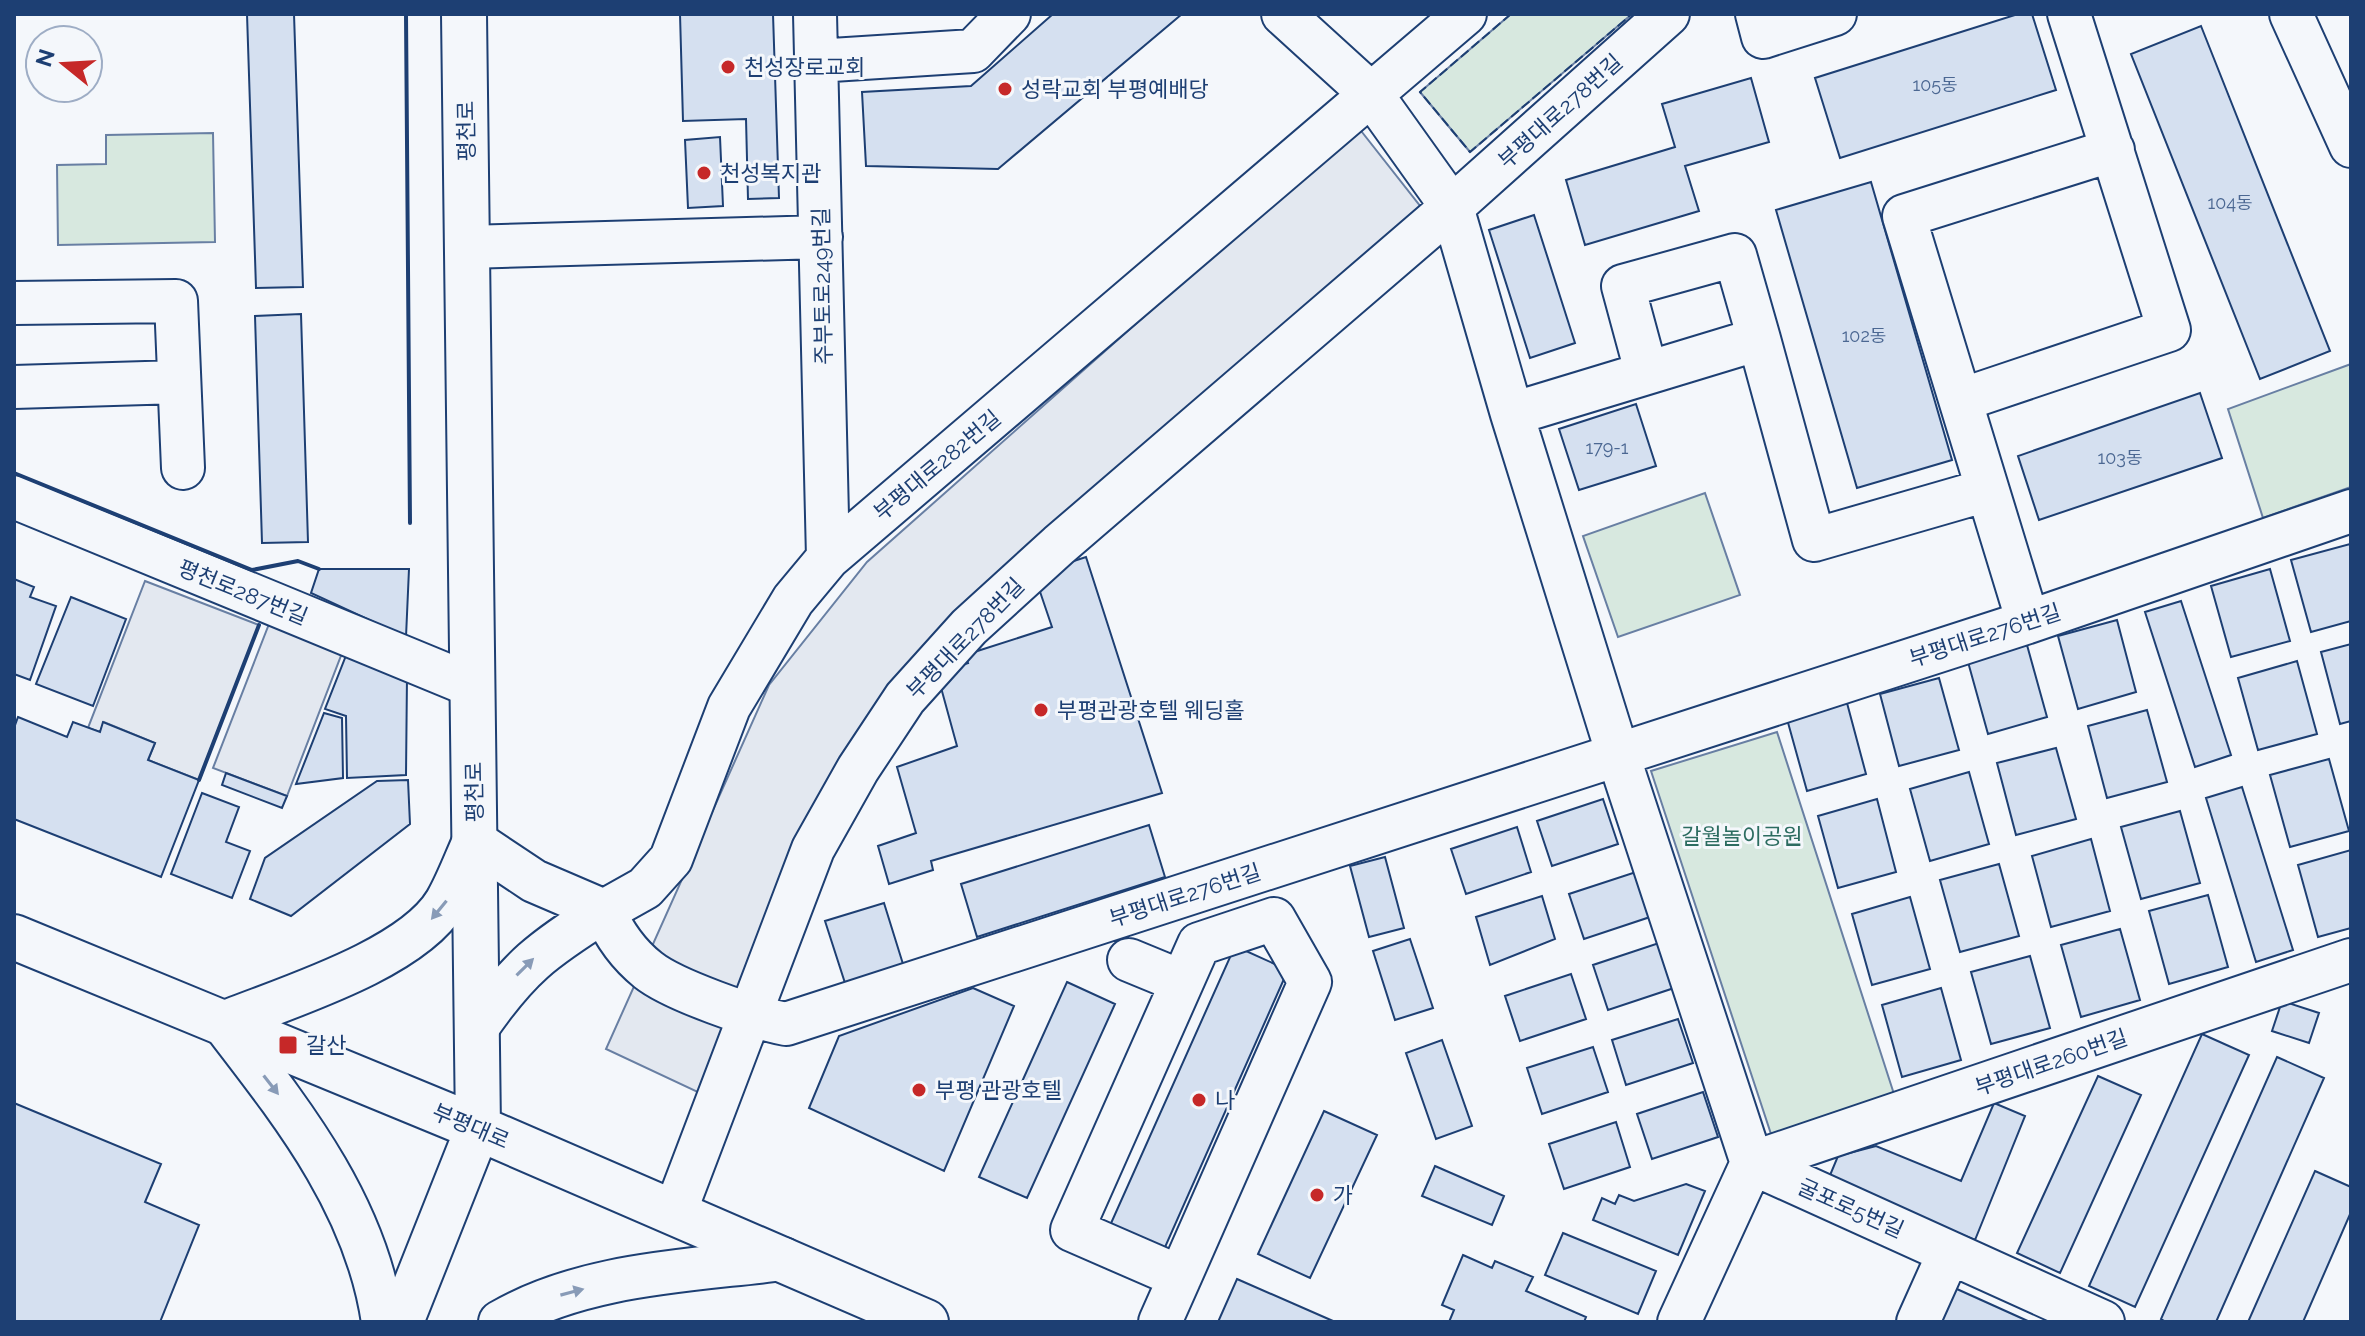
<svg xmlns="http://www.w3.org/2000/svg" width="2365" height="1336" viewBox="0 0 2365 1336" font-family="Raleway,'Noto Sans KR',sans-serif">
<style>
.green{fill:#d7e8df;stroke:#687fa3;stroke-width:2}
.parking{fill:#e3e8f0;stroke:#687fa3;stroke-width:2}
.building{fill:#d5e0f0;stroke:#1d3f73;stroke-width:2}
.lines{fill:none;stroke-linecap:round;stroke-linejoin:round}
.minor-casing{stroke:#1d3f73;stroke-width:46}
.major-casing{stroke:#1d3f73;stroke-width:48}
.minor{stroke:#f4f7fb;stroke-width:42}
.major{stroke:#f4f7fb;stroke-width:44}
.fence{stroke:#1d3f73;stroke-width:2;stroke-dasharray:10 4;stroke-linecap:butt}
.wall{stroke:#1d3f73;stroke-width:4}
.oneway{fill:#889bb7}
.poi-dot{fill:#c62828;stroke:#f4f7fb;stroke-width:3}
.labels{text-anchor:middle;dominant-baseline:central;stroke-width:6;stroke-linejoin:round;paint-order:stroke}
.number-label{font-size:18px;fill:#4b6792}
.poi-label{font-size:22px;fill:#1d3f73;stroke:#f4f7fb;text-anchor:start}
.street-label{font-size:22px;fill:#1d3f73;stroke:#f4f7fb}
.park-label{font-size:22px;fill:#2c6c60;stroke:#f4f7fb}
</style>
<rect width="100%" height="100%" fill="#f4f7fb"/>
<path class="green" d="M1511,14h121l-162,138 -50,-60z
M213,133l2,109 -157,3 -1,-80 49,-1v-29z
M2351,364v123l-88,31 -35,-109z
M1705,493l35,102 -122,42 -35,-101z
M1777,732l117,362 -123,40 -120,-363z"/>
<path class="parking" d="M1358,127l66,84 -551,509 -169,375 -98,-46 163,-364 98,-123z
M145,581l114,44 -60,155 -51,-20 7,-17 -51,-21 -4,10 -12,-4z
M269,624l73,29 -55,143 -74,-28z"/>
<path class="building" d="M247,14h47l9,273 -47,1z
M680,14h93l6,184 -31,1 -2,-80 -63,2z
M1053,14h129l-184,155 -132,-3 -4,-74 109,-6z
M2018,14h14l24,76 -216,68 -25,-80z
M2201,26l129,325 -70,28 -129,-325z
M1751,78l18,64 -84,24 14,45 -114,34 -19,-65 109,-33 -13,-43z
M720,137l3,69 -35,2 -3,-68z
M1871,182l81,278 -95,28 -81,-278z
M1534,215l41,128 -45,15 -41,-128z
M301,314l7,228 -46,1 -7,-227z
M2200,393l22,65 -183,62 -21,-64z
M1636,404l20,62 -77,24 -20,-61z
M2350,544l1,77 -40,11 -20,-72z
M1086,557l76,236 -231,68 2,9 -44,14 -11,-38 38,-13 -19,-66 60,-21 -20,-73 31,-10 -3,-8 87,-28 -18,-53z
M319,569h90l-3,68 -95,-44z
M2270,569l20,72 -59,16 -20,-71z
M14,579l20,8 -4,10 26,9 -26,74 -16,-6z
M71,597l55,22 -33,87 -57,-22z
M2181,601l50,154 -36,12 -50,-155z
M2117,620l19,72 -58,17 -20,-73z
M2351,644v77l-11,3 -19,-72z
M2027,645l20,72 -59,17 -20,-72z
M347,653l60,23 -1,99 -59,3 -1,-62 -21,-7z
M2297,661l20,73 -59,16 -20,-72z
M1939,678l20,72 -60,16 -19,-72z
M1847,703l19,71 -59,17 -20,-72z
M2147,710l20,72 -60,16 -19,-72z
M324,713l18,5 1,60 -47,6z
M18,717l49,20 6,-15 27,10 3,-10 52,21 -7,17 51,20 -38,97 -147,-58v-91z
M2056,748l20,71 -60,16 -19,-72z
M2329,759l20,72 -59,16 -20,-72z
M1969,772l20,72 -59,17 -20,-72z
M226,773l61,23 -5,12 -60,-23z
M408,780l2,44 -119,92 -41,-17 15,-41 112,-77z
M2242,787l51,163 -37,12 -50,-164z
M202,793l37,14 -13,35 24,9 -18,47 -61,-24z
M1603,799l15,45 -66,22 -15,-45z
M1877,799l19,73 -58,16 -20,-72z
M2180,811l20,72 -59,16 -20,-72z
M1149,825l16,52 -188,60 -16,-53z
M1517,827l14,45 -65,22 -15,-45z
M2091,839l19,72 -59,16 -19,-71z
M2351,850v78l-33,9 -20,-72z
M1385,857l19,71 -35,9 -19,-71z
M1999,864l20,72 -59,16 -20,-72z
M1636,872l14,45 -66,22 -15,-45z
M2208,895l20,72 -59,17 -20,-73z
M1542,896l13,43 -65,26 -14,-48z
M1910,897l20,72 -58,16 -20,-71z
M884,903l19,61 -58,19 -20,-62z
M2120,929l20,71 -59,17 -20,-72z
M1410,939l23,69 -38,12 -22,-69z
M1659,943l15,45 -66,22 -15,-45z
M1235,946l53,24 -126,284 -54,-24z
M2030,956l20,72 -59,16 -20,-72z
M1571,974l15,45 -66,22 -15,-45z
M1067,982l48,22 -88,194 -48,-21z
M973,988l41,18 -70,165 -135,-63 30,-72z
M1941,988l20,72 -59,17 -20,-72z
M2282,1001l37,12 -10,30 -37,-12z
M1678,1019l15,44 -67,22 -14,-45z
M2202,1034l47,21 -114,252 -46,-21z
M1442,1040l30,86 -36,13 -30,-86z
M1593,1047l15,45 -66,22 -15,-46z
M2277,1057l47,21 -108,244h-50l-5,-3z
M2098,1076l43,19 -81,178 -43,-20z
M1703,1092l15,45 -66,22 -15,-45z
M14,1103l147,61 -16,38 54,23 -39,97h-146z
M1994,1103l31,13 -50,124 -147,-60 10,-24 38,-10 85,35z
M1324,1111l53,24 -67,143 -52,-24z
M1616,1122l14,45 -66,22 -15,-45z
M1435,1166l69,30 -12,29 -70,-29z
M2315,1171l36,16v25l-48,110h-55z
M1686,1184l19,7 -27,64 -85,-35 9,-22 13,6 4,-9 15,6z
M1563,1233l93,38 -18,43 -93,-39z
M1463,1255l29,13 3,-7 38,16 -7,14 60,26 -2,5h-135l5,-12 -12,-5z
M1237,1279l96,42v1h-115z
M1948,1285l82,37h-98z"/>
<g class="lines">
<g class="minor-casing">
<path id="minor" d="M815,14l13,544
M1283,14l89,81 80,112 60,207 106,341 134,408 351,159
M1465,14l-637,544 -35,42 -64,107 -58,152 -26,29 -41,23c10,23 24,43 44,59 25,20 106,48 138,54l1242,-402 323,-111
M1757,14l6,23 72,-23
M2291,14l60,132
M816,61l157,-10 36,-37
M467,247l354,-10
M14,303l162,-2 7,167
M1646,371l-23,-85 112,-31 24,84
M14,387l165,-5
M1961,400l208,-70 -100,-316
M1512,414l247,-75 55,201 173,-50
M14,497l459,189
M2028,622l-124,-406 209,-66
M1129,960l51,21
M675,1212l138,-363 45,-80 47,-71 64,-71 90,-82 393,-338 216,-193
M383,1322c-17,-117 -90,-208 -160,-299 62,-25 188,-63 223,-121 11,-19 19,-41 28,-61l60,40 70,30c-62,39 -85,56 -127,117
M500,1322c84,-49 189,-51 283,-63
M1160,1322l20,-45 130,-295 -36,-63 -75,25 -127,286 108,47
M1679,1322l73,-159 599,-203
M1918,1322l31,-69"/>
</g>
<g class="major-casing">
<path id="major" d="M14,937l464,191 448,194
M401,1322l77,-194 -14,-1114"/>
</g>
<use href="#minor" class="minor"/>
<use href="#major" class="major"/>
<path class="fence" d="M1511,14l-91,78 50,60 162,-138"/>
<path class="wall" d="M406,14l4,509
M14,473l238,97 46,-9 21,8
M199,780l60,-155"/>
</g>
<defs><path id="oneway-solid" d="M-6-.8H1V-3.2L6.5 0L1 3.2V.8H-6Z" transform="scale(2)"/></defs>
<g class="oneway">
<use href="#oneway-solid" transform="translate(439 910) rotate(129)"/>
<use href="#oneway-solid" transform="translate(525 967) rotate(-45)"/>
<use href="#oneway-solid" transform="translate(271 1085) rotate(52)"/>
<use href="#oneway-solid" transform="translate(572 1292) rotate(-15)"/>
</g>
<g class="poi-dot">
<circle cx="728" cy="67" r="8"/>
<circle cx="1005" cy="89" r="8"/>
<circle cx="704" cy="173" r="8"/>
<circle cx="1041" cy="710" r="8"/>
<rect x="278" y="1035" width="20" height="20" rx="4"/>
<circle cx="919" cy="1090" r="8"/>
<circle cx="1199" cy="1100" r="8"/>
<circle cx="1317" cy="1195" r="8"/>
</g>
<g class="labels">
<g class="number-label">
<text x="1935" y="84">105동</text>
<text x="2230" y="202">104동</text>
<text x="1864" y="335">102동</text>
<text x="1607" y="447">179-1</text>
<text x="2120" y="457">103동</text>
</g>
<g class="poi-label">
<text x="744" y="67">천성장로교회</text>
<text x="1021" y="89">성락교회 부평예배당</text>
<text x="720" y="173">천성복지관</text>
<text x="1057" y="710">부평관광호텔 웨딩홀</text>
<text x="306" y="1045">갈산</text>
<text x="935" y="1090">부평 관광호텔</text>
<text x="1215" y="1100">나</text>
<text x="1333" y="1195">가</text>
</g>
<g class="street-label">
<text transform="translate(1560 111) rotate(-42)">부평대로278번길</text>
<text transform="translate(466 131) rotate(-91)">평천로</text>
<text transform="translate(822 286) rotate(-91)">주부토로249번길</text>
<text transform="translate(937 465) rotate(-40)">부평대로282번길</text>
<text transform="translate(243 592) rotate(22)">평천로287번길</text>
<text transform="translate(1985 635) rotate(-18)">부평대로276번길</text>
<text transform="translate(965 638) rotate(-46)">부평대로278번길</text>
<text transform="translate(474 792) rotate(-91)">평천로</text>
<text transform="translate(1185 895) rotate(-18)">부평대로276번길</text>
<text transform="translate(2051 1062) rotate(-19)">부평대로260번길</text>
<text transform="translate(471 1126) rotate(23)">부평대로</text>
<text transform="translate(1851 1208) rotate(24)">굴포로5번길</text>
</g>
<g class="park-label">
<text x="1742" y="836">갈월놀이공원</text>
</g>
</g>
<rect width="2365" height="1336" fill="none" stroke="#1d3f73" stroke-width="32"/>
<g transform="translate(64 64) rotate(288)"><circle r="38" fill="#f4f7fb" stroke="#9eadc5" stroke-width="2"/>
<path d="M0-6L14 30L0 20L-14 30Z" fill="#c62828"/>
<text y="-12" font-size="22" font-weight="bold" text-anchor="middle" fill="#1d3f73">N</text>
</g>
</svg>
